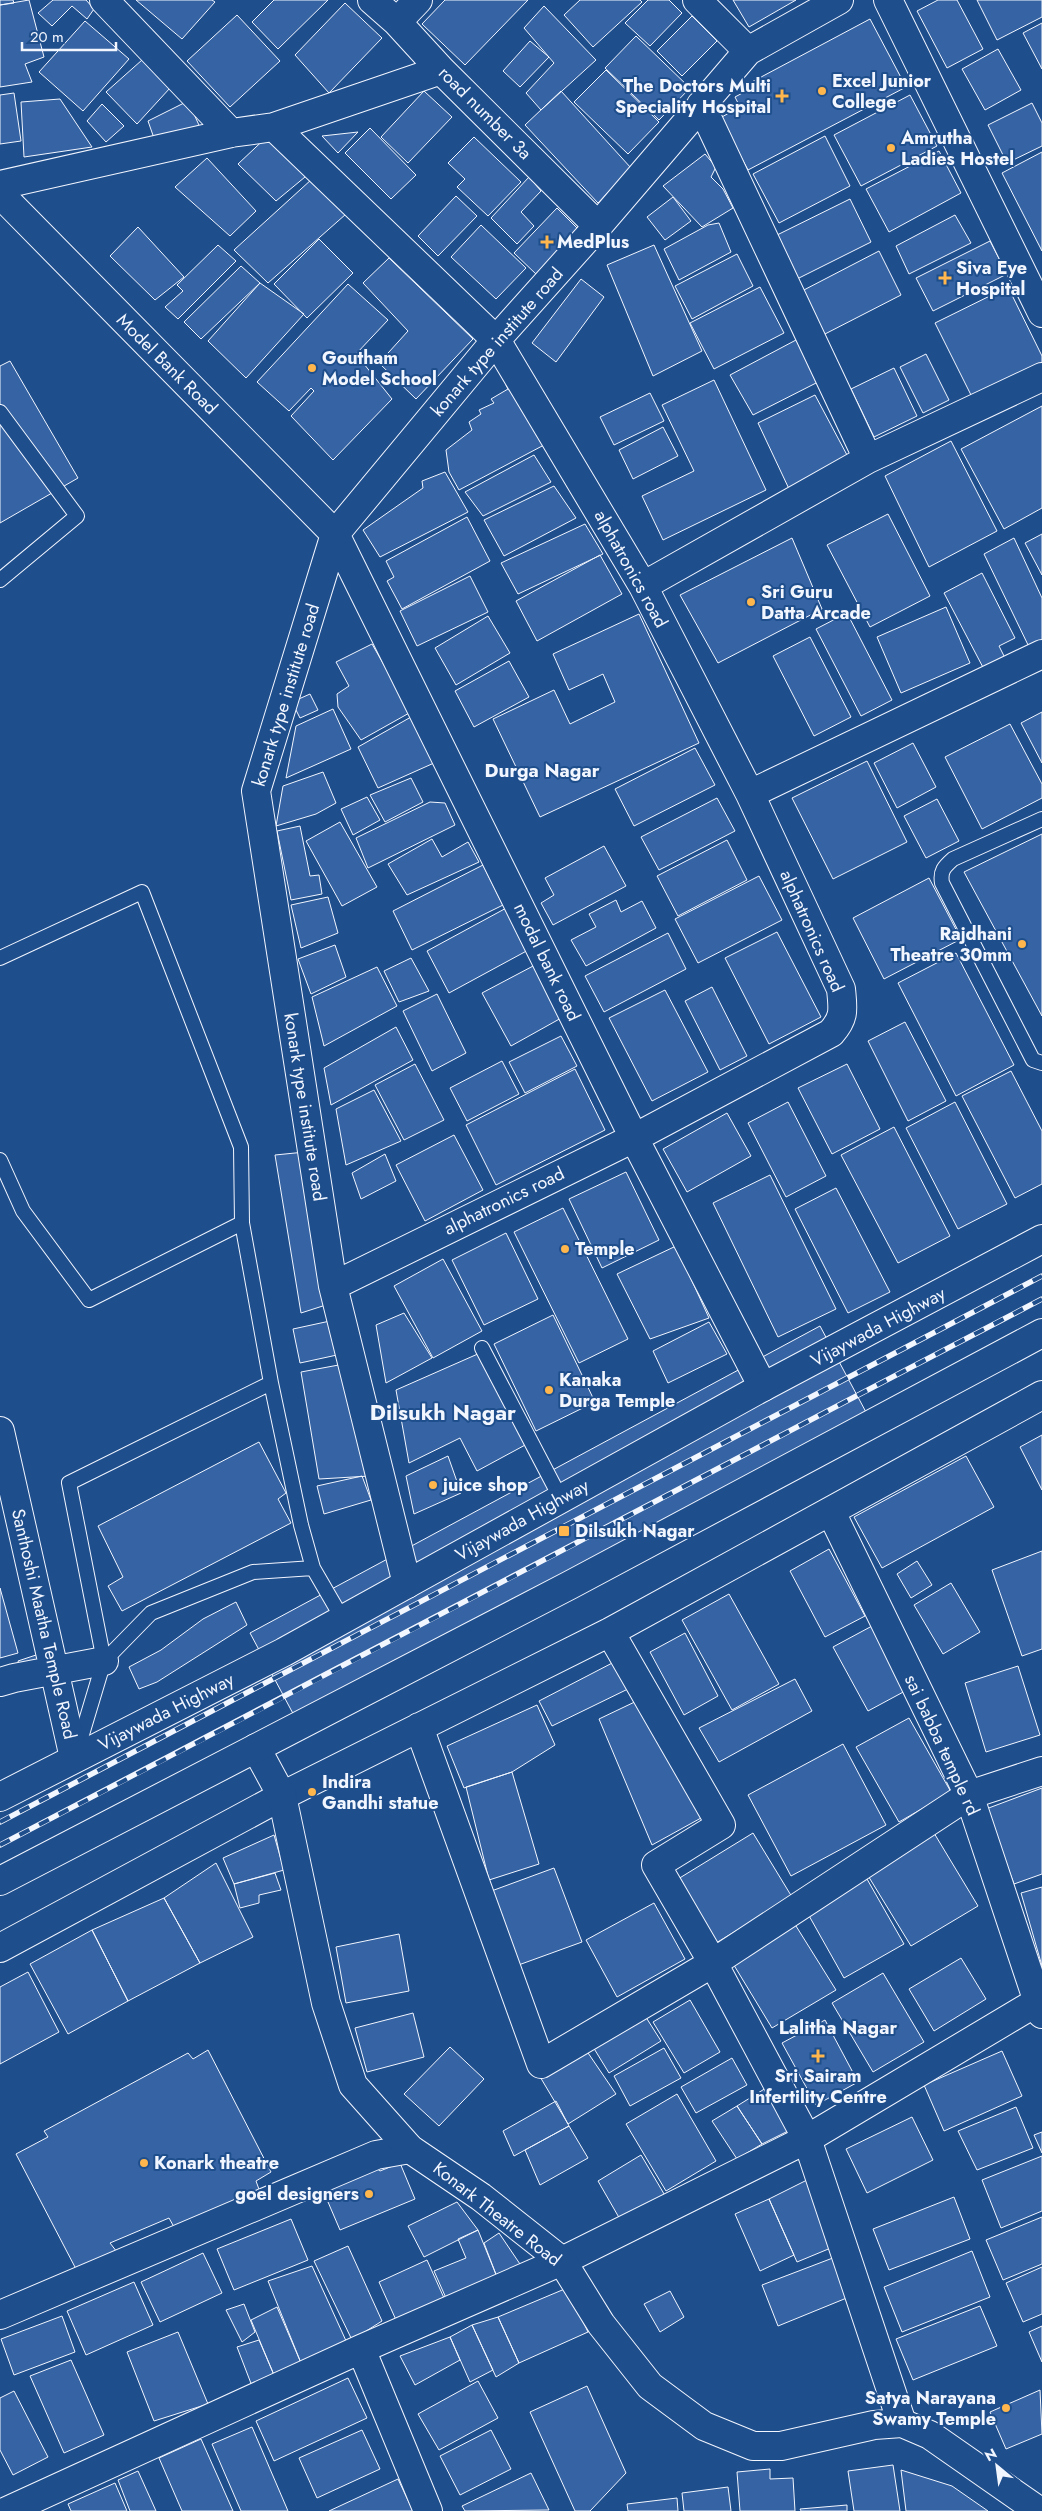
<svg xmlns="http://www.w3.org/2000/svg" width="1042" height="2511" viewBox="0 0 1042 2511" font-family="Jost,sans-serif">
<style>
.building{fill:#3563a3;stroke:#f2f6ff}
.lines{fill:none;stroke-linecap:round;stroke-linejoin:round}
.lane-casing{stroke:#f2f6ff;stroke-width:16}
.street-casing{stroke:#f2f6ff;stroke-width:30}
.secondary-casing{stroke:#f2f6ff;stroke-width:30}
.highway-casing{stroke:#f2f6ff;stroke-width:30}
.lane{stroke:#1f4e8c;stroke-width:14}
.street{stroke:#1f4e8c;stroke-width:28}
.secondary{stroke:#1f4e8c;stroke-width:28}
.highway{stroke:#1f4e8c;stroke-width:28}
.rail-casing{stroke:#f2f6ff;stroke-width:5.5}
.rail{stroke:#1f4e8c;stroke-width:4;stroke-dasharray:11;stroke-linecap:butt}
.poi-dot{fill:#ffb74d;stroke:#1f4e8c;stroke-width:2}
.labels{text-anchor:middle;dominant-baseline:central;stroke-width:4;stroke-linejoin:round;paint-order:stroke}
.poi-label{font-size:18px;font-weight:bold;fill:#f2f6ff;stroke:#1f4e8c;text-anchor:start}
.street-label{font-size:18px;fill:#f2f6ff;stroke:#1f4e8c}
.neighbourhood-label{font-size:19px;font-weight:bold;fill:#f2f6ff;stroke:#1f4e8c}
.district-label{font-size:22px;font-weight:bold;fill:#f2f6ff;stroke:#1f4e8c}
</style>
<rect width="100%" height="100%" fill="#1f4e8c"/>
<path class="building" d="M0,0h13l1,3 -14,2z
M29,0l15,57 -19,7 7,18 -32,5v-82z
M53,0h33l8,9 -7,10 -15,-13 -20,20 -14,-13z
M136,0h76l3,2 -33,37z
M274,0h54l-50,49 -26,-27z
M445,0h83l-63,65 -43,-41z
M580,0h60l2,2 -49,45 -29,-32z
M648,0h21l13,13 -32,33 -25,-23z
M733,0h63l-47,27z
M938,0h19l26,49 -36,19 -30,-57z
M977,0h65v17l-45,23z
M345,3l37,35 -53,55 -34,-38z
M544,6l52,54 -55,50 -15,-17 28,-30 -30,-35z
M237,15l43,46 -50,46 -43,-46z
M692,16l25,25 -35,35 -25,-25z
M870,19l36,68 -158,83 -28,-52 20,-11 -5,-10 15,-8 -2,-5z
M85,21l44,38 -46,52 -44,-39z
M1042,23v46l-19,-36z
M636,36l54,52 -31,32 -54,-52z
M530,41l19,16 -29,30 -17,-16z
M998,49l23,41 -36,20 -23,-41z
M142,60l28,28 -33,36 -31,-32z
M606,70l53,52 -31,32 -54,-52z
M424,91l28,26 -44,46 -27,-26z
M561,91l70,77 -33,35 -73,-78z
M14,93l7,48 -21,3v-49z
M910,95l27,51 -76,40 -27,-51z
M60,99l32,48 -68,10 -3,-55z
M188,101l15,33 -48,7 -7,-20z
M1032,103l10,20v23l-35,17 -19,-38z
M102,104l22,22 -18,16 -19,-21z
M370,128l46,47 -25,24 -46,-46z
M272,132l39,40 -35,29 -38,-37z
M358,132l-20,21 -16,-17z
M825,136l25,50 -71,37 -26,-49z
M474,137l47,45 -33,34 -31,-29 8,-8 -17,-16z
M939,151l22,42 -72,39 -23,-43z
M1042,152v99l-40,-78z
M705,154l11,13 -5,10 12,12 10,19 -31,19 -39,-41z
M207,158l49,53 -26,25 -55,-49z
M529,177l12,14 -20,21 13,14 -17,18 -26,-26z
M312,179l34,35 -78,69 -34,-33z
M456,196l21,20 -39,40 -20,-20z
M673,197l18,24 -26,19 -18,-23z
M850,199l21,43 -76,38 -22,-43z
M557,208l23,23 -43,44 -23,-22z
M955,215l16,28 -62,31 -13,-28z
M719,223l12,29 -52,28 -15,-31 44,-24z
M481,225l45,43 -30,31 -45,-42z
M138,227l46,50 -29,23 -45,-44z
M319,239l34,34 -46,45 -33,-34z
M990,241l17,33 -74,37 -17,-33z
M218,245l18,16 -58,58 -13,-12 18,-16 -6,-6z
M654,245l48,106 -49,25 -46,-111z
M879,251l22,44 -78,40 -23,-43z
M737,254l16,32 -61,33 -17,-33z
M389,258l84,81 -57,60 -37,-36 29,-32 -45,-48z
M241,266l19,17 -59,56 -17,-17z
M581,279l23,18 -48,65 -24,-19z
M260,283l44,31 -58,64 -38,-37z
M348,284l40,36 -32,34 36,45 -59,61 -42,-44 23,-25 -3,-3 -22,23 -32,-29z
M760,287l24,46 -70,36 -24,-46z
M1008,287l34,69v9l-69,34 -38,-76z
M796,340l24,41 -67,34 -23,-40z
M926,354l23,46 -26,13 -23,-46z
M10,361l68,117 -78,45v-157z
M894,368l23,48 -43,21 -23,-48z
M514,380l30,65 -85,45 -10,-18 -3,-22 26,-20 -3,-8 12,-8 -2,-4 15,-7 -3,-4 17,-10 -2,-4z
M714,380l52,110 -103,50 -21,-44 52,-25 -32,-66z
M650,393l14,28 -50,24 -14,-28z
M815,395l32,60 -57,36 -32,-68z
M1042,406v102l-38,21 -43,-80z
M663,427l15,29 -45,23 -14,-29z
M951,441l46,90 -68,36 -44,-91z
M534,455l17,27 -68,34 -18,-24z
M445,472l23,40 -88,45 -17,-27 60,-42 -1,-7z
M554,486l22,32 -72,38 -20,-36z
M888,514l42,82 -60,31 -43,-82z
M467,517l23,44 -88,48 -15,-28 7,-4 -8,-16z
M585,524l18,30 -85,40 -17,-31z
M1042,534v41l-17,-32z
M792,538l30,71 -104,54 -38,-68z
M1014,538l28,60v45l-12,6 -46,-95z
M600,555l22,39 -85,47 -21,-40z
M982,573l33,65 -16,8 9,18 -21,11 -43,-82z
M470,576l18,36 -71,34 -17,-35z
M946,607l24,56 -69,30 -24,-56z
M847,613l45,87 -31,16 -45,-87z
M639,614l60,129 -159,74 -47,-98 61,-29 16,34 45,-22 -12,-28 -34,16 -16,-36z
M488,616l22,37 -54,32 -21,-37z
M810,637l41,80 -37,19 -41,-80z
M372,644l39,68 -50,28 -23,-33 -1,-13 12,-8 -13,-24z
M509,661l20,36 -55,30 -19,-36z
M310,694l8,16 -18,8 -8,-16z
M333,709l18,40 -65,29 10,-52z
M1042,712v51l-21,-40z
M411,717l23,46 -56,25 -20,-41z
M1010,724l32,60v14l-60,31 -37,-72z
M913,743l23,44 -39,21 -23,-45z
M695,748l20,37 -81,41 -19,-37z
M867,761l40,81 -74,37 -41,-81z
M323,772l13,31 -20,11 -40,12 7,-40z
M411,778l12,24 -38,20 -15,-27z
M367,797l13,23 -27,15 -12,-26z
M717,798l18,33 -76,39 -18,-33z
M937,799l22,42 -33,17 -22,-42z
M430,802l15,1 10,22 -87,43 -12,-30z
M340,822l37,65 -35,19 -36,-65z
M300,826l10,50 9,-1 3,19 -31,6 -14,-69z
M1042,834v182l-78,-144z
M432,839l10,18 26,-15 11,20 -72,33 -19,-31z
M727,840l20,40 -69,36 -21,-40z
M604,846l22,40 -73,39 -12,-22 13,-8 -9,-17z
M483,865l20,40 -91,45 -19,-39z
M759,876l23,44 -84,43 -23,-44z
M929,878l32,61 -77,40 -31,-61z
M328,897l10,36 -37,15 -10,-43z
M616,900l5,12 21,-11 14,27 -70,38 -15,-26 25,-13 -7,-13z
M510,906l22,42 -83,45 -22,-42z
M777,932l44,85 -52,27 -44,-86z
M668,933l18,36 -82,43 -19,-36z
M335,945l11,32 -35,17 -13,-35z
M956,953l58,112 -58,31 -58,-113z
M411,958l18,33 -30,11 -15,-31z
M535,965l28,52 -52,29 -29,-53z
M377,967l20,39 -73,40 -12,-49z
M712,987l35,69 -27,14 -35,-69z
M665,990l43,82 -56,29 -43,-83z
M437,994l29,59 -34,18 -29,-60z
M905,1022l41,79 -38,20 -40,-80z
M396,1027l17,33 -82,45 -7,-37z
M561,1036l16,30 -52,27 -16,-31z
M502,1061l17,33 -52,27 -17,-33z
M415,1064l29,56 -40,20 -29,-55z
M847,1064l33,65 -48,25 -34,-66z
M575,1069l30,61 -109,55 -30,-60z
M1011,1071l31,60v53l-27,14 -53,-102z
M374,1090l27,51 -55,24 -10,-56z
M788,1102l38,74 -40,21 -38,-74z
M955,1102l52,102 -49,25 -52,-101z
M727,1113l24,43 -64,36 -24,-43z
M894,1127l56,109 -52,27 -57,-108z
M454,1135l29,55 -58,31 -29,-56z
M305,1152l27,151 -31,10 -26,-158z
M385,1154l11,27 -35,18 -9,-26z
M626,1172l33,68 -57,28 -33,-69z
M770,1175l66,134 -58,28 -65,-134z
M836,1188l54,104 -42,21 -53,-104z
M563,1208l65,131 -49,24 -65,-131z
M506,1233l32,66 -54,26 -32,-65z
M676,1246l33,72 -59,21 -33,-65z
M443,1259l39,72 -49,27 -39,-72z
M404,1313l28,45 -46,25 -10,-58z
M553,1315l42,87 -59,29 -42,-87z
M330,1321l7,34 -37,8 -7,-34z
M709,1322l18,32 -59,29 -15,-32z
M820,1326l55,103 -570,307 -55,-103z
M480,1353l47,91 -50,27 -17,-33 -51,25 -13,-73z
M344,1364l26,112 -51,3 -18,-107z
M1042,1435v55l-22,-43z
M259,1442l27,51 -8,6 13,24 -169,88 -14,-25 15,-9 -25,-51z
M448,1456l13,37 -47,21 -8,-38z
M966,1456l28,51 -112,61 -28,-51z
M362,1476l9,24 -47,14 -7,-28z
M829,1549l36,67 -40,21 -35,-66z
M1042,1551v98l-20,7 -30,-86z
M917,1561l15,24 -21,13 -14,-24z
M951,1583l29,49 -37,22 -29,-49z
M0,1588l18,65 -18,5z
M729,1594l50,90 -47,26 -50,-90z
M236,1602l11,23 -90,57 -18,7 -10,-22 32,-17 42,-31z
M872,1626l35,64 -39,21 -35,-64z
M685,1633l33,63 -34,19 -34,-63z
M42,1653l4,12 -25,6 -3,-10z
M618,1660l14,27 -80,39 -13,-25z
M1018,1666l22,69 -54,17 -21,-69z
M795,1679l17,32 -93,51 -20,-34z
M643,1698l58,120 -49,27 -53,-126z
M537,1705l18,40 -43,27 -48,16 -17,-42z
M909,1718l42,74 -52,30 -43,-75z
M843,1744l43,81 -95,51 -43,-81z
M512,1772l27,92 -50,16 -23,-93z
M1042,1788v86l-28,10 -28,-75z
M753,1833l39,64 -76,46 -38,-64z
M934,1833l44,73 -67,40 -44,-72z
M274,1835l10,35 -50,14 -11,-26z
M216,1863l37,74 -53,26 -36,-65z
M554,1868l28,74 -69,25 -27,-74z
M863,1872l41,72 -60,34 -41,-73z
M275,1873l6,17 -22,5v8l-19,5 -6,-24z
M1042,1887v79l-21,-73z
M164,1898l36,65 -72,38 -36,-71z
M654,1903l31,56 -68,38 -31,-57z
M791,1918l45,72 -64,38 -43,-71z
M92,1930l36,71 -60,33 -38,-70z
M399,1934l10,57 -63,12 -10,-56z
M961,1958l25,41 -52,32 -25,-42z
M28,1972l31,60 -59,32v-77z
M883,1973l41,69 -51,30 -41,-69z
M690,2000l30,52 -36,21 -31,-51z
M642,2011l19,30 -52,32 -19,-31z
M413,2013l11,44 -57,15 -12,-44z
M825,2020l33,62 -42,23 -34,-62z
M450,2047l34,32 -45,47 -35,-32z
M584,2047l32,47 -48,30 -29,-49z
M664,2048l17,30 -51,28 -16,-30z
M208,2050l63,122 -15,9 4,11 -86,35 -5,-9 -59,25 7,9 -41,17 -60,-115 32,-17 -4,-6 144,-78 5,6z
M1002,2051l20,45 -78,35 -20,-46z
M732,2058l15,27 -51,28 -15,-26z
M766,2088l26,41 -30,15 -25,-38z
M677,2094l39,67 -50,30 -40,-67z
M556,2101l13,25 -55,30 -11,-25z
M737,2106l25,38 -25,15 -25,-38z
M1016,2107l17,41 -56,22 -19,-39z
M912,2117l21,43 -66,33 -21,-44z
M569,2126l19,32 -48,27 -15,-35z
M1042,2132v21l-8,-18z
M641,2155l29,49 -45,24 -27,-47z
M1042,2156v55l-41,17 -19,-48z
M400,2163l15,36 -75,31 -18,-42 53,-21 5,4z
M811,2178l27,67 -41,17 -28,-63z
M954,2197l16,42 -81,31 -16,-41z
M769,2199l25,56 -34,16 -25,-57z
M457,2202l21,28 -54,27 -16,-31z
M1042,2217v47l-39,16 -17,-40z
M291,2219l17,41 -74,30 -17,-41z
M478,2230l19,47 -51,21 -12,-27 32,-13 -8,-19z
M499,2233l23,34 -25,10 -13,-34z
M348,2246l34,75 -30,19 -38,-79z
M972,2251l18,46 -88,35 -18,-45z
M203,2253l19,40 -62,29 -19,-40z
M838,2256l16,39 -76,31 -16,-41z
M427,2260l17,38 -48,22 -17,-38z
M312,2266l35,77 -46,20 -33,-82z
M1042,2267v47l-19,8 -17,-39z
M134,2282l19,43 -67,30 -19,-44z
M567,2288l21,44 -69,31 -21,-46z
M670,2291l14,26 -24,15 -16,-28z
M244,2304l11,28 -13,10 -16,-32z
M980,2306l17,40 -84,34 -17,-41z
M277,2307l24,56 -27,12 -23,-55z
M62,2316l13,36 -61,23 -13,-36z
M498,2317l21,46 -23,14 -24,-52z
M472,2325l21,45 -23,12 -20,-45z
M1042,2326v36l-13,-30z
M178,2332l30,72 -54,17 -27,-69z
M450,2337l10,23 -45,25 -15,-29z
M259,2340l15,35 -22,11 -15,-39z
M71,2360l33,75 -40,18 -34,-77z
M348,2378l19,40 -93,43 -18,-40z
M478,2381l20,37 -59,32 -21,-36z
M587,2386l39,87 -36,38h-15l-45,-99z
M1040,2390l2,44 -36,15 -16,-37z
M14,2391l34,66 -35,18 -13,-25v-52z
M252,2427l36,84h-47l-29,-67z
M362,2430l18,39 -63,29 -18,-40z
M491,2430l20,39 -51,26 -20,-39z
M201,2439l32,72h-51l-23,-53z
M893,2465l7,46h-46l-6,-40z
M770,2469v10l23,-1 2,33h-55l-3,-39z
M901,2470l51,16 36,25h-82z
M138,2471l18,40h-26l-12,-31z
M531,2473l18,37 -84,1 -3,-5z
M398,2479l15,32h-84z
M115,2483l12,28h-56l-3,-7z
M728,2487l3,24h-47l-2,-18z
M677,2498l1,13h-50l-1,-7z
M847,2505v6h-46l-1,-2z"/>
<g class="lines">
<g class="lane-casing">
<path id="lane" d="M0,412l77,104 -77,64
M1042,819l-89,40c-9,8 -13,12 -11,24l91,177 9,3
M0,958l142,-66 99,255 1,76 29,160
M0,1160l23,51 66,89 153,-77
M482,1348l79,151
M104,1661l-35,-178 202,-100 30,142 12,43
M77,1751l27,-90 47,-48 102,-41 60,-4 29,50"/>
</g>
<g class="street-casing">
<path id="street" d="M104,0l127,133
M372,0l25,22 44,48 157,156
M697,0l51,51
M888,0l154,313
M397,22l21,-22
M701,105l167,354
M274,127l222,213 147,246 107,208 91,195c2,21 4,28 -10,44l-197,105 -301,148
M0,185l231,-52 43,-6 167,-57
M0,194l335,340 299,604 129,249
M643,586l225,-127 174,-82
M750,794l292,-140
M0,1431l74,327
M831,1512l138,283 73,219
M407,1584l-74,-298 -77,-495 79,-257 161,-194 102,-114 150,-175 91,-51
M610,1632l111,193 -65,40 57,98 94,176 95,284
M0,1682l14,-4 90,-17
M419,1727l122,337 172,-101 256,-168 73,-24
M0,1948l282,-152 328,-164 432,-237
M0,2315l376,-160 34,-6
M361,2349l67,162
M7,2511l354,-162 201,-88 245,-122 235,-140"/>
</g>
<g class="secondary-casing">
<path id="secondary" d="M256,1748l26,48 44,207 27,82 57,64 71,48 81,64 39,63 49,62 54,40 49,20h28l93,-21 28,-2 28,12 109,76"/>
</g>
<g class="highway-casing">
<path id="highway" d="M0,1797l284,-145 479,-265 279,-148
M0,1881l570,-296 472,-252"/>
</g>
<use href="#lane" class="lane"/>
<use href="#street" class="street"/>
<use href="#secondary" class="secondary"/>
<use href="#highway" class="highway"/>
<g class="rail-casing">
<path id="rail" d="M0,1822l1042,-546
M0,1845c348,-180 694,-365 1042,-546"/>
</g>
<use href="#rail" class="rail"/>
</g>
<g class="poi-dot">
<circle cx="822" cy="91" r="5"/>
<path d="M779.5 88.5h5v5h5v5h-5v5h-5v-5h-5v-5h5z"/>
<circle cx="891" cy="148" r="5"/>
<path d="M544.5 234.5h5v5h5v5h-5v5h-5v-5h-5v-5h5z"/>
<path d="M942.5 270.5h5v5h5v5h-5v5h-5v-5h-5v-5h5z"/>
<circle cx="312" cy="368" r="5"/>
<circle cx="751" cy="602" r="5"/>
<circle cx="1022" cy="944" r="5"/>
<circle cx="565" cy="1249" r="5"/>
<circle cx="549" cy="1390" r="5"/>
<circle cx="433" cy="1485" r="5"/>
<rect x="558" y="1525" width="12" height="12" rx="2.5"/>
<circle cx="312" cy="1792" r="5"/>
<path d="M815.5 2048.5h5v5h5v5h-5v5h-5v-5h-5v-5h5z"/>
<circle cx="144" cy="2163" r="5"/>
<circle cx="369" cy="2194" r="5"/>
<circle cx="1006" cy="2408" r="5"/>
</g>
<g class="labels">
<g class="poi-label">
<text x="832" y="81">Excel Junior<tspan x="832" dy="21">College</tspan></text>
<text x="771" y="86" text-anchor="end">The Doctors Multi<tspan x="771" dy="21">Speciality Hospital</tspan></text>
<text x="901" y="138">Amrutha<tspan x="901" dy="21">Ladies Hostel</tspan></text>
<text x="557" y="242">MedPlus</text>
<text x="956" y="268">Siva Eye<tspan x="956" dy="21">Hospital</tspan></text>
<text x="322" y="358">Goutham<tspan x="322" dy="21">Model School</tspan></text>
<text x="761" y="592">Sri Guru<tspan x="761" dy="21">Datta Arcade</tspan></text>
<text x="1012" y="934" text-anchor="end">Rajdhani<tspan x="1012" dy="21">Theatre 30mm</tspan></text>
<text x="575" y="1249">Temple</text>
<text x="559" y="1380">Kanaka<tspan x="559" dy="21">Durga Temple</tspan></text>
<text x="443" y="1485">juice shop</text>
<text x="575" y="1531">Dilsukh Nagar</text>
<text x="322" y="1782">Indira<tspan x="322" dy="21">Gandhi statue</tspan></text>
<text x="818" y="2076" text-anchor="middle">Sri Sairam<tspan x="818" dy="21">Infertility Centre</tspan></text>
<text x="154" y="2163">Konark theatre</text>
<text x="359" y="2194" text-anchor="end">goel designers</text>
<text x="996" y="2398" text-anchor="end">Satya Narayana<tspan x="996" dy="21">Swamy Temple</tspan></text>
</g>
<g class="street-label">
<text transform="translate(485 113) rotate(45)">road number 3a</text>
<text transform="translate(497 342) rotate(-49)">konark type institute road</text>
<text transform="translate(167 364) rotate(45)">Model Bank Road</text>
<text transform="translate(631 569) rotate(61)">alphatronics road</text>
<text transform="translate(286 695) rotate(-73)">konark type institute road</text>
<text transform="translate(812 931) rotate(66)">alphatronics road</text>
<text transform="translate(547 962) rotate(64)">modal bank road</text>
<text transform="translate(305 1107) rotate(81)">konark type institute road</text>
<text transform="translate(504 1201) rotate(-26)">alphatronics road</text>
<text transform="translate(878 1327) rotate(-28)">Vijaywada Highway</text>
<text transform="translate(522 1520) rotate(-29)">Vijaywada Highway</text>
<text transform="translate(44 1624) rotate(77)">Santhoshi Maatha Temple Road</text>
<text transform="translate(166 1712) rotate(-27)">Vijaywada Highway</text>
<text transform="translate(942 1745) rotate(65)">sai babba temple rd</text>
<text transform="translate(497 2214) rotate(38)">Konark Theatre Road</text>
</g>
<g class="neighbourhood-label">
<text x="542" y="770">Durga Nagar</text>
<text x="838" y="2027">Lalitha Nagar</text>
</g>
<g class="district-label">
<text x="443" y="1412">Dilsukh Nagar</text>
</g>
</g>
<g transform="translate(997 2466) rotate(331)" stroke="#1f4e8c" stroke-width="4" paint-order="stroke">
<path d="M0-4L9 19L0 12L-9 19Z" fill="#f2f6ff"/>
<text y="-8" font-size="14" font-weight="bold" text-anchor="middle" fill="#f2f6ff">N</text>
</g>
<path d="M22 42v8h94v-8" fill="none" stroke="#f2f6ff" stroke-width="2.5"/>
<text x="30" y="42" font-size="15" fill="#f2f6ff" stroke="#1f4e8c" stroke-width="4" paint-order="stroke">20 m</text>
</svg>
